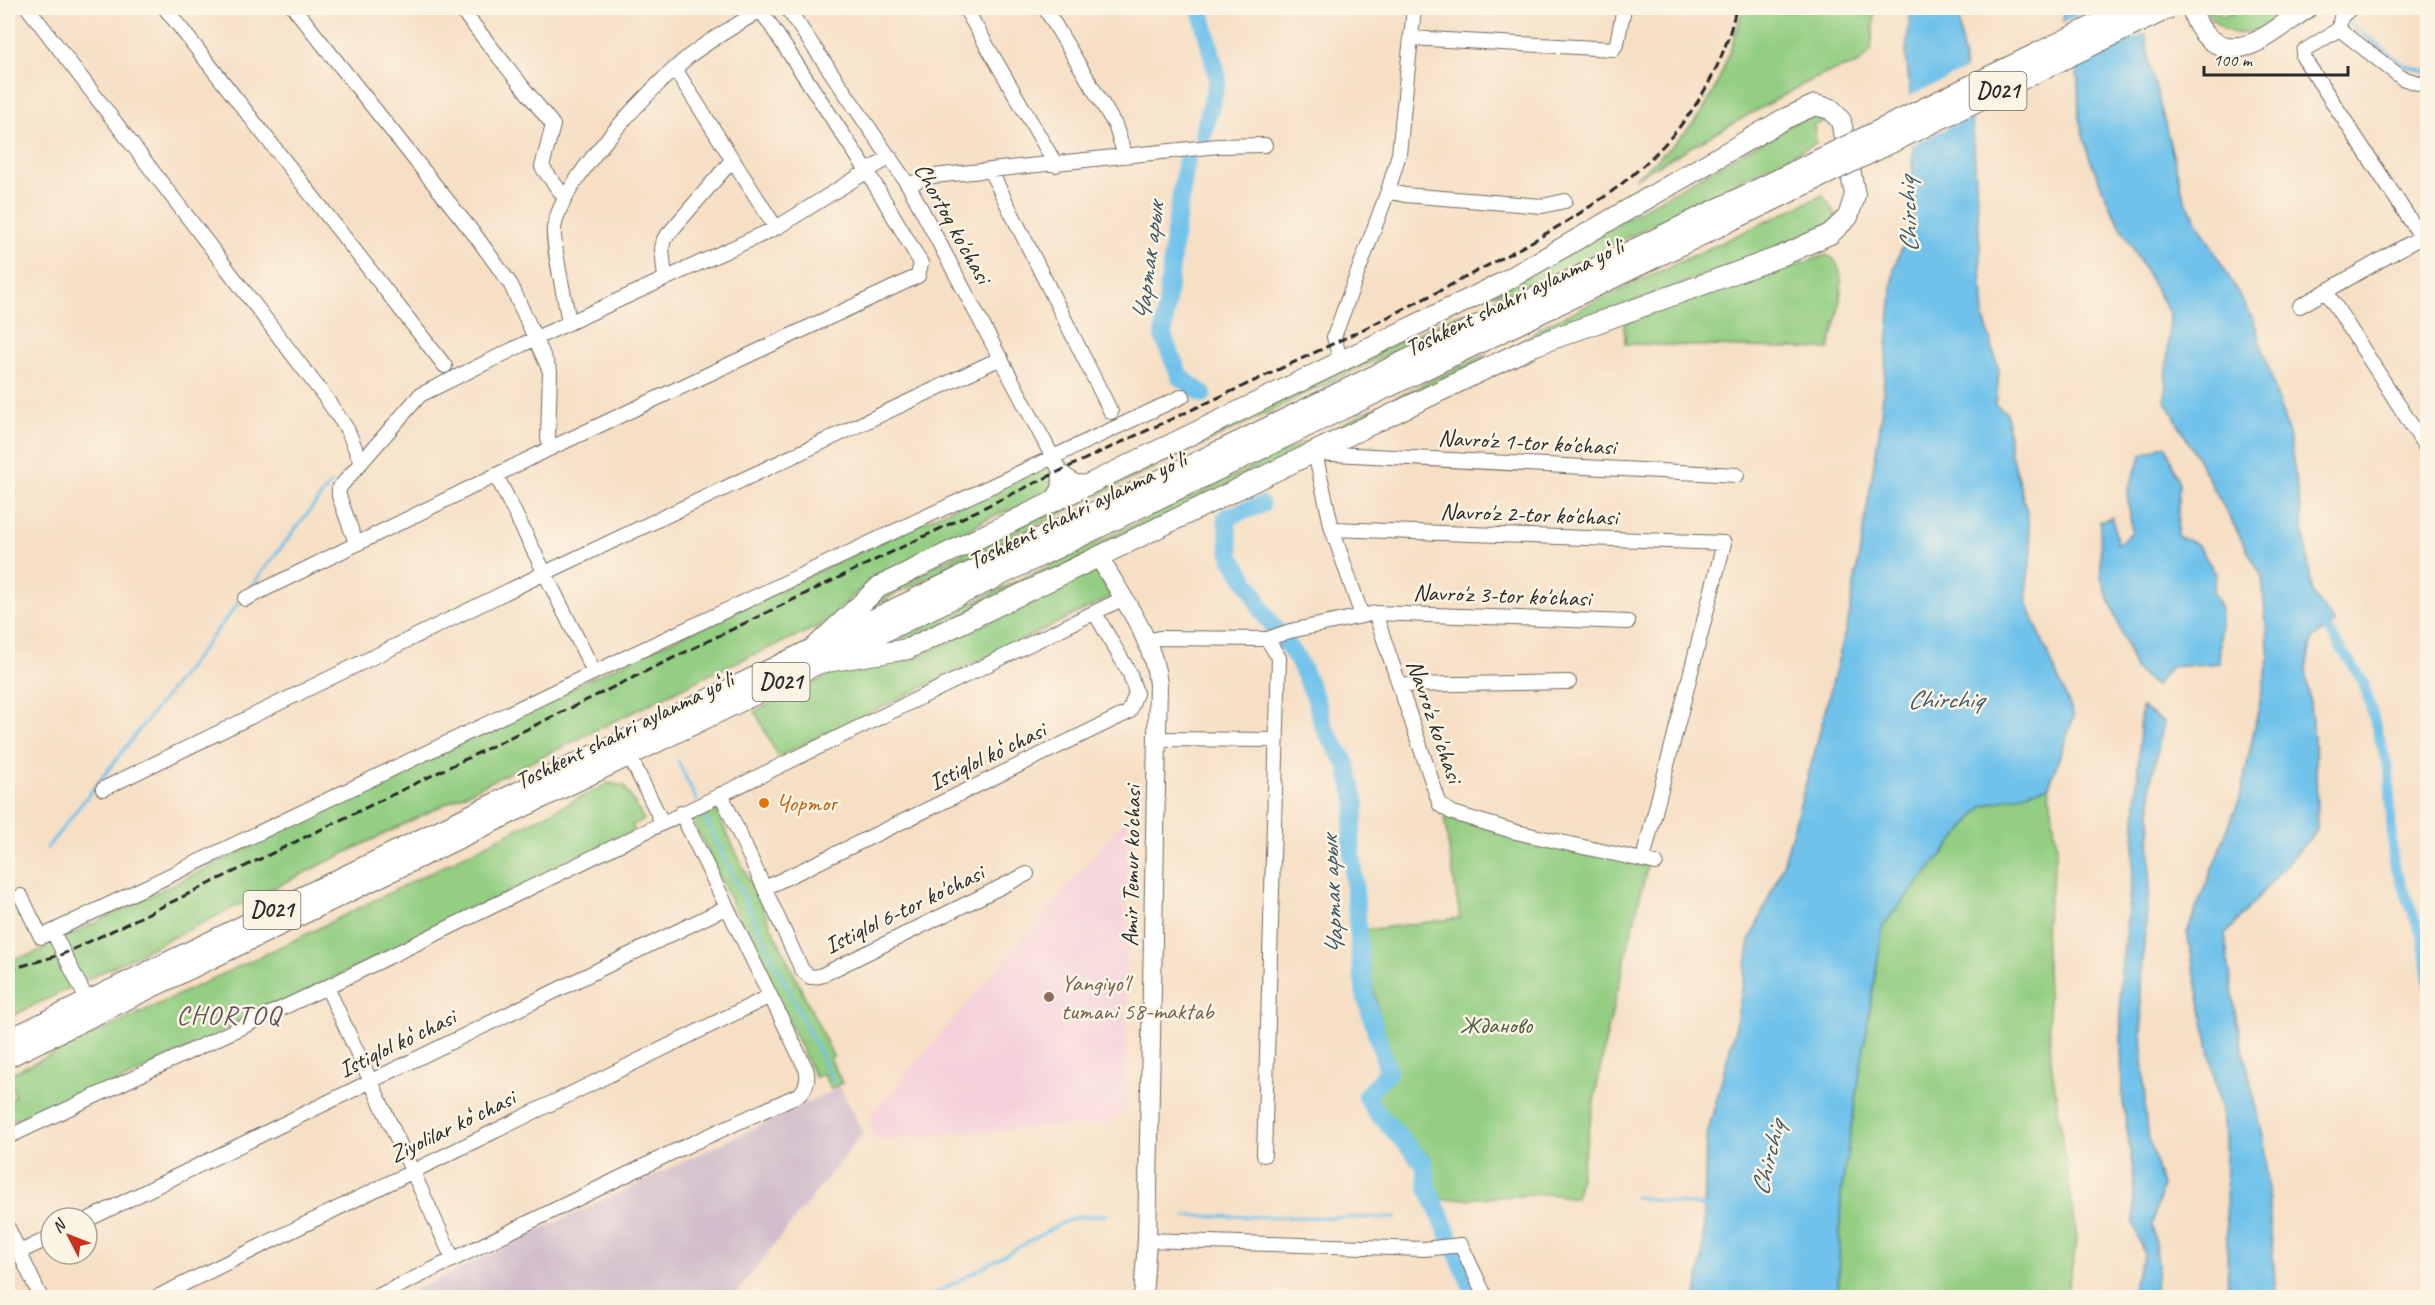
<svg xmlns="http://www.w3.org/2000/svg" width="2435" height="1305" viewBox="0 0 2435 1305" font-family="Caveat,sans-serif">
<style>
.built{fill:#f5cfda}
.industrial{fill:#d1bdcb}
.green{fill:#93ce82;stroke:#5f7c56;stroke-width:1.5}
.water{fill:#6fc2eb;stroke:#4d768b;stroke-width:1.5}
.pier{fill:#f6dfc5}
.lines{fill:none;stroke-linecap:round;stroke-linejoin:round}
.stream{stroke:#6fc2eb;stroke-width:3}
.canal{stroke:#6fc2eb;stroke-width:10}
.river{stroke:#6fc2eb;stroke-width:18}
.minor-casing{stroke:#726a61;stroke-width:16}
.major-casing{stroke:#726a61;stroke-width:20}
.highway-casing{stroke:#726a61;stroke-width:22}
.minor{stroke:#fff;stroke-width:14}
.major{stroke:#fff;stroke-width:18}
.highway{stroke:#fff;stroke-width:20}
.rail{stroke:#2b2b2b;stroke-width:3;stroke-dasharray:9 4.5;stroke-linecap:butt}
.highway-bridge-casing{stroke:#726a61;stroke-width:22;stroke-linecap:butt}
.highway-bridge{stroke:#fff;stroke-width:20}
.food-dot{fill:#e8710a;stroke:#fcf5e5;stroke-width:2}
.education-dot{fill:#8d6e63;stroke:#fcf5e5;stroke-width:2}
.labels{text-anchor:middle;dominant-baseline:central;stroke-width:5;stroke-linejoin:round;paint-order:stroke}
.shield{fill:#fcf5e5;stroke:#6a6863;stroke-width:1.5}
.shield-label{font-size:22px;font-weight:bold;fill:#2b2b2b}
.street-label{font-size:24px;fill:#2b2b2b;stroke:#fcf5e5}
.food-label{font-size:24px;fill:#c56008;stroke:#fcf5e5;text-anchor:start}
.education-label{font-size:24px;fill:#785e54;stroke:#fcf5e5;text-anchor:start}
.park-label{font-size:24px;fill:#4a5c45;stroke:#fcf5e5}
.water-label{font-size:26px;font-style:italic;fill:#3f5865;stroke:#fcf5e5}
.quarter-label{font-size:27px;letter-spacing:1.5px;fill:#61545f;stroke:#fcf5e5}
</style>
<rect width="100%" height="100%" fill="#fcf5e5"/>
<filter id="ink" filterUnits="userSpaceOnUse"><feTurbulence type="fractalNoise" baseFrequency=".0167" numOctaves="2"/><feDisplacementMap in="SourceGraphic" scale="12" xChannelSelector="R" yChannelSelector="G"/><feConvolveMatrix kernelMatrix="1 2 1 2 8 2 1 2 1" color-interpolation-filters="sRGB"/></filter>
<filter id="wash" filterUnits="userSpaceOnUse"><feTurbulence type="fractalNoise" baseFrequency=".008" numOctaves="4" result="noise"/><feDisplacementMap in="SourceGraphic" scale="24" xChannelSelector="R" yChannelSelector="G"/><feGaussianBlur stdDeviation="1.35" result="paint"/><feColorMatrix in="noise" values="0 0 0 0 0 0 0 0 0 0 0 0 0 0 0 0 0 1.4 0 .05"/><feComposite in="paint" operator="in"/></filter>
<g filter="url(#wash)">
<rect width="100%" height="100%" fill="#f6dfc5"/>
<path class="built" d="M1127,817l-1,292 -17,14 -236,16 -4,-21z"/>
<path class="industrial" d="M840,1087l23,46 -130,164h-332z"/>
<path class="green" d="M1743,8h132l-4,43 -14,13 -30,9 -23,11 -169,94c25,-22 55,-45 72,-74 17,-31 26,-63 36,-96z
M2207,8l17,8 10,-3 -4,-5h60c-21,13 -44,37 -69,19 -7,-5 -12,-11 -14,-19z
M1812,113h11l13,14 -11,-5 -11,3 2,18 -295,148 -28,3z
M1823,195l14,22 -20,15 -300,114 22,-18z
M1826,255c29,8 8,74 3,94l-204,-5 -1,-21z
M1472,313l-605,295 17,-18 569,-274z
M1488,353l-19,18 -564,272 -18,1z
M1048,463l5,19 -11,15 -58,23 -37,24 -79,38 -46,43 -99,43 -715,350v-58l24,-6 564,-278z
M1096,570l15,27 -333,160 -23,-46 84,-40 74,-12z
M609,783l15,3 20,34 -12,5 3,6 -604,294 -7,-9 -16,7v-22l7,-5 -7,-21 289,-136z
M2049,786l8,63 -12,77 6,135 26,178 -11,58 -228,1 3,-105 42,-268 100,-119z
M715,808l118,248 -3,2 12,25 -11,6 -8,-15 -8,3 -123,-258z
M1444,817l204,46 -42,175 -30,160 -26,-4 -111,6 -8,-19 -1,-24 -56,-55 -1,-8 21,-22 -35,-141 101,-13z"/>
<path class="water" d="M1911,8h46l16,123 11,187 15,53 -3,34 11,8 3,38 17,61 5,40 -5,30 1,24 46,110 -25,70 -66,20 -100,119 -42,268 -3,104 -142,1 7,-45 3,-113 30,-115 14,-84 34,-79 32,-115 32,-126 13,-76 19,-118 14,-159 18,-45 1,-98 -7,-73z
M2065,8h76l9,58 34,132 70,123 35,114 24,159 22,29 -23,16 -6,29 10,90 1,72 -92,105 11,83 28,122 12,157h-48l-3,-163 -38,-202 53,-134 29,-140 -7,-81 -97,-178 5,-84 -59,-106 -22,-53 -10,-37 -1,-40 -15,-60z
M2166,445l13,38 -2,53 20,8 19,30 -3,18 8,18 -2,53 -49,4 -15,19 -20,-17 -34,-92 -1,-56 13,-4 4,27 15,-12 -5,-40 15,-38z
M2141,707l23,15 -13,59 -1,96 -10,107 6,142 16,60 -10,38 6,40 -3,34 -22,-1v-13l11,-29 -10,-30v-47l-12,-84 -2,-113 13,-116z"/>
<path class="pier" d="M2093,8h51l4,24 -75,36 -12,-45z
M1969,68l5,47 -64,31 -2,-49z"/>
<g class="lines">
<path class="stream" d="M8,20l9,-12
M2350,24l55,41 23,7
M246,593l85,-110
M678,761l19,40
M705,818l128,263
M47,848l193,-247
M1636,1197l72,10
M1185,1216l212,2
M928,1298l134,-75 15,-6 30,-2"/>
<path class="canal" d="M2327,628l36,53 26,90 4,91 30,78 5,40"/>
<path class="river" d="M1200,8l18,71 -15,56
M1187,159l-12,72 -12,105 17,41 23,17
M1261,505l-35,12 5,40 22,34 9,20 36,49 17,37 8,29 24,39 9,39 -5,34 9,120 5,37 23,77 -22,24 7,12 51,56 5,27 48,107"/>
</g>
</g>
<g filter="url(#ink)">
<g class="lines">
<g class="minor-casing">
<path id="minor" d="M28,8l297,389 22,32 14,33
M165,8l280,358
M294,8l184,231 33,46 39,86 -2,67 3,10
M460,8l93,117 -11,42 23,31
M787,8l122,178 151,285
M965,8l91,157
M1045,8l70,117 10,30
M2339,29l-35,22 -1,6 125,190
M2339,29l63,49 26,8
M2339,29l2,-12 10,-9
M1410,38l203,11 4,-6 7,-35
M675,69l101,159
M990,170l121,242
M909,186l15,-9 294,-31 47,-1
M1388,191l17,4 137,11 23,-5
M665,279l-3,-31 2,-9 69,-80
M2326,291l102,160
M2300,306l121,-69
M1341,362l-7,-25 54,-146 11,-37 15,-146
M496,475l98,197
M1049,503l10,-14 1,-18 15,11 14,1
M1332,529l392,14 -81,316
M356,543l-17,-47v-8l81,-93 116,-57 240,-110 114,-71
M245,599l306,-151 367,-172 3,-13 -54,-92 -105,-159h-5c-23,15 -48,28 -69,45 -38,31 -127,124 -134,171 -2,17 12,74 15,95
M1375,613l253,9
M1145,641l14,-3 108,1 23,-8 72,-15
M1399,685l170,-3
M1158,739l116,1
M629,755l33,67
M103,789l444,-217 454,-214
M721,794l81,176 8,7 10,-1 207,-102
M1656,863l-140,-31 -63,-19 -13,-8 -65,-192 -13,3 -30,-87 -17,-76 422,22
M765,888l364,-176 7,-19 -6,-19 -35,-61
M21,896l20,41 556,-266 586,-275
M53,932l34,68
M327,987l126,272
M8,1137l319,-150 795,-388
M1264,1155l15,-497 -12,-19
M87,1220l640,-313
M8,1228l33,70
M1147,1240l277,9 37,-4 25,53
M20,1252l31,-15
M155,1298l615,-302
M374,1298l297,-145 129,-59c7,-7 9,-15 6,-25l-125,-256"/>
</g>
<g class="major-casing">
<path id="major" d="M1099,557c22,39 55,82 59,127l-11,556 -4,58"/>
</g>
<g class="highway-casing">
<path id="highway" d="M2193,8c1,12 8,24 18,32 32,24 70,-15 96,-32
M815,647l65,-61 622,-303 282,-164 31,-14 16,4 10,12 14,74 -7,22 -18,17 -51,23 -246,89 -625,303 -88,14
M8,1040l1812,-881
M8,1057l1819,-883"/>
</g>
<use href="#minor" class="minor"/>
<use href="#major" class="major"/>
<use href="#highway" class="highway"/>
<path class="rail" d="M8,970l55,-16 55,-26c314,-152 627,-306 942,-457 129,-61 260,-118 387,-184 56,-30 113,-58 164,-95 63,-47 109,-107 125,-184"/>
<g class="highway-bridge-casing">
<path id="highway-bridge" d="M1820,159l310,-151
M1827,174l342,-166"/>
</g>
<use href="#highway-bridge" class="highway-bridge"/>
</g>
</g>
<circle class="food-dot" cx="764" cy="803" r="6"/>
<circle class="education-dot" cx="1049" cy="997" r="6"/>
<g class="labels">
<g class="shield">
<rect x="1969.5" y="72" width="57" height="38" rx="4.5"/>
<rect x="752.5" y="663" width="57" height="38" rx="4.5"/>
<rect x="243.5" y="891" width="57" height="38" rx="4.5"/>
</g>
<g class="shield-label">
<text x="1998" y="91">D021</text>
<text x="781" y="682">D021</text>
<text x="272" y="910">D021</text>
</g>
<g class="street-label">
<text transform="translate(953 223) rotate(61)">Chortoq ko'chasi</text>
<text transform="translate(1514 297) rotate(-26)">Toshkent shahri aylanma yoʻli</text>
<text transform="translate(1527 442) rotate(3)">Navro'z 1-tor ko'chasi</text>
<text transform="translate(1077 510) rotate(-26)">Toshkent shahri aylanma yoʻli</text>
<text transform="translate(1529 514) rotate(2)">Navro'z 2-tor ko'chasi</text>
<text transform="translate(1502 595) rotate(2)">Navro'z 3-tor ko'chasi</text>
<text transform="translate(1435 721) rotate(71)">Navro'z ko'chasi</text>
<text transform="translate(624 730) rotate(-26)">Toshkent shahri aylanma yoʻli</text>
<text transform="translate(987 756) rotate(-26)">Istiqlol koʻchasi</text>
<text transform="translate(1131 866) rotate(-89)">Amir Temur ko'chasi</text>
<text transform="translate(904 909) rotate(-26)">Istiqlol 6-tor ko'chasi</text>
<text transform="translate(397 1043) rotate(-26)">Istiqlol koʻchasi</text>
<text transform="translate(452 1126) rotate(-26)">Ziyolilar koʻchasi</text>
</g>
<g class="food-label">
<text x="776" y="803">Чортог</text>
</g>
<g class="education-label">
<text x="1061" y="983">Yangiyo'l<tspan x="1061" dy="28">tumani 58-maktab</tspan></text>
</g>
<g class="park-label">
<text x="1496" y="1025">Жданово</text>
</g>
<g class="water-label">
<text transform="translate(1908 215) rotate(-92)">Chirchiq</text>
<text transform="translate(1148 262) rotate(-83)">Чартак арык</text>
<text x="1945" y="699">Chirchiq</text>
<text transform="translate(1332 896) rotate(-93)">Чартак арык</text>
<text transform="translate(1768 1158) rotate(-76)">Chirchiq</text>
</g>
<g class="quarter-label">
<text x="229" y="1015">CHORTOQ</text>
</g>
</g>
<rect width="2435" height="1305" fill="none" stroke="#fcf5e5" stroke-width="30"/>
<g transform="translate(69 1236) rotate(312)"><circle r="28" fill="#fcf5e5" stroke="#a8a49b" stroke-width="1.5"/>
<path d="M0-4.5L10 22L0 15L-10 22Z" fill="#c8321e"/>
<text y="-9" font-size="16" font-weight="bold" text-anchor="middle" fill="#2b2b2b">N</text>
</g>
<path d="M2204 66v9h144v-9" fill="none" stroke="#2b2b2b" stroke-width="3"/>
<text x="2213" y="66" font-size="18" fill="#2b2b2b" stroke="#fcf5e5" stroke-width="4.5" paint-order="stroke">100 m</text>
</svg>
